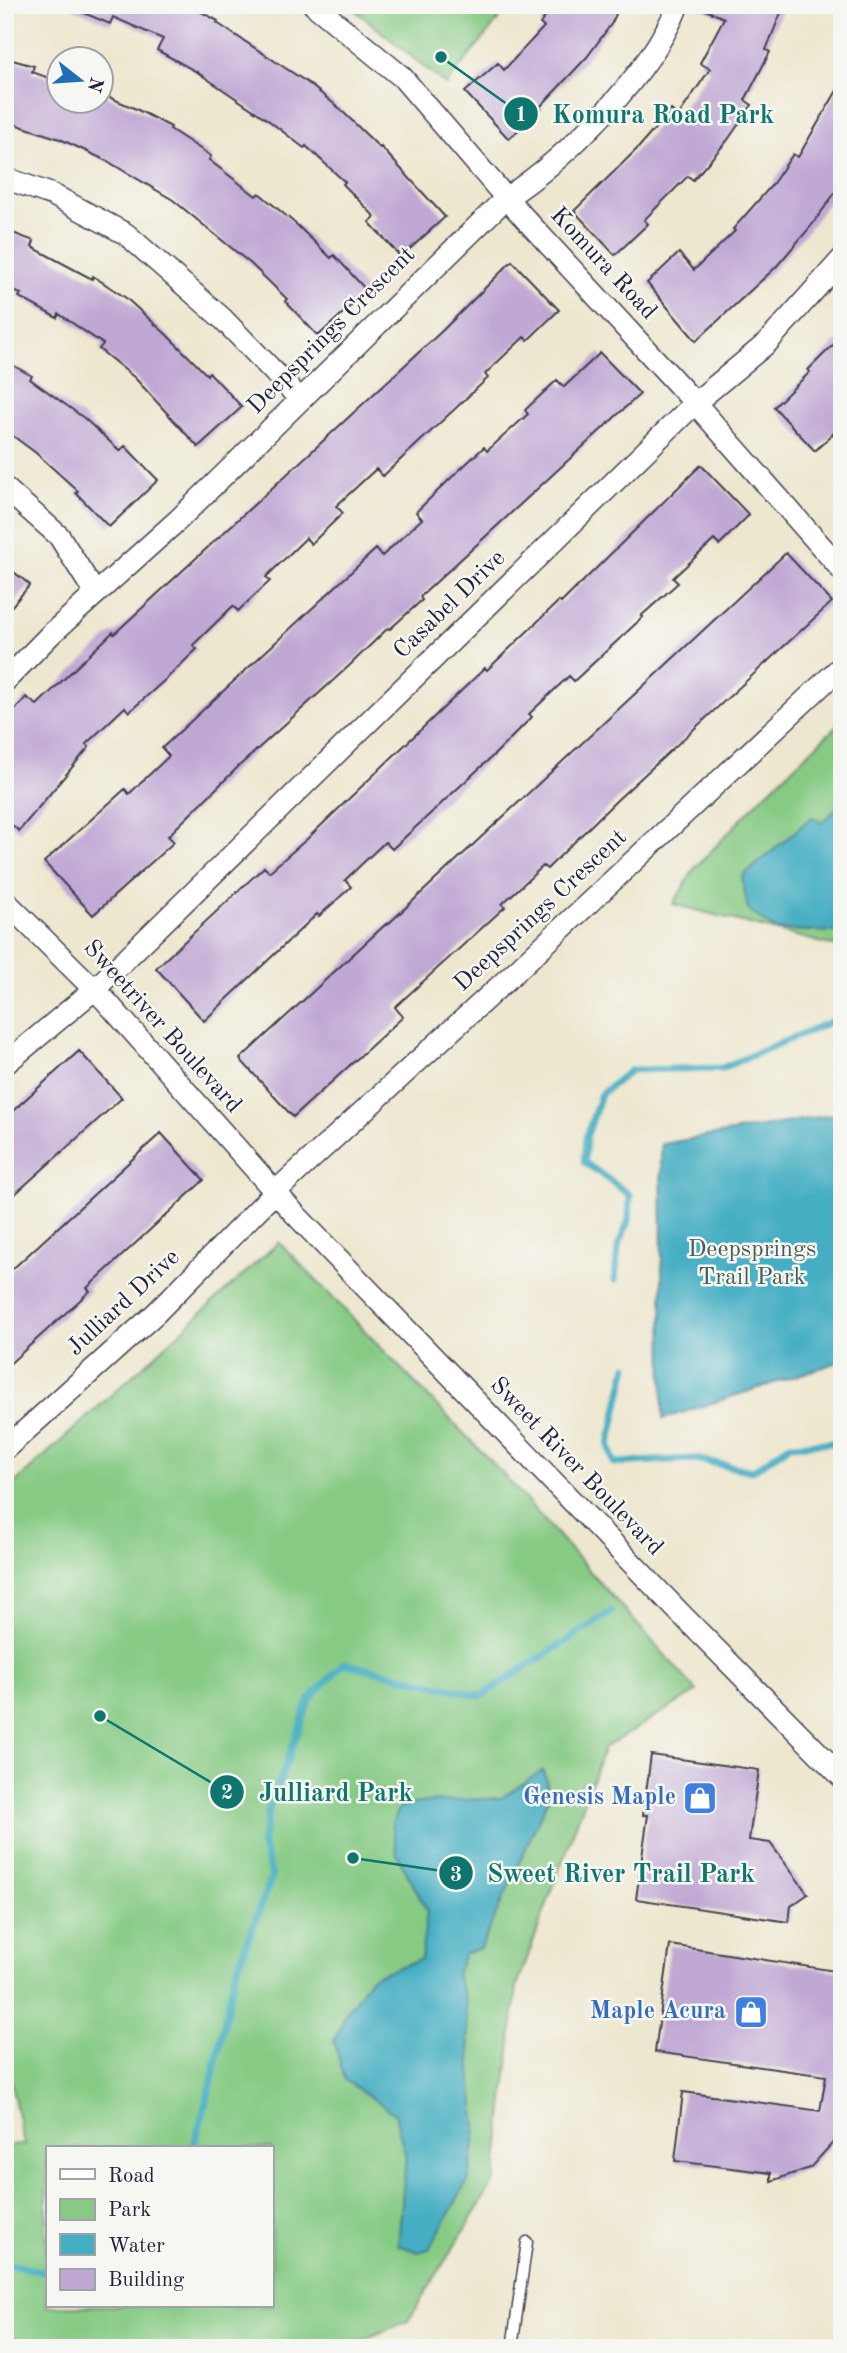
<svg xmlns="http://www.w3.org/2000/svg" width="847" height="2353" viewBox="0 0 847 2353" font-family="'Old Standard TT',serif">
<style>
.green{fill:#86ca84;stroke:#547660;stroke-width:2;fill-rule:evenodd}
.water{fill:#44aec3;stroke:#33687f;stroke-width:2}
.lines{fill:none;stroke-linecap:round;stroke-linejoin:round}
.stream{stroke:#44aec3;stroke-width:7}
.building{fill:#c0a8d4}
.service-casing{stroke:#414051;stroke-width:13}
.minor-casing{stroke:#414051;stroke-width:24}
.service{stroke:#fff;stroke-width:10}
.minor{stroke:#fff;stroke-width:21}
.labels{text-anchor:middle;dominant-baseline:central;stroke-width:5;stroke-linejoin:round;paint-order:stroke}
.street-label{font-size:24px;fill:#22223b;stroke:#f6f6f2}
.park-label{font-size:24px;fill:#455d55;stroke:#f6f6f2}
.shop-label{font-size:24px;font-weight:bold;fill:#366cbe;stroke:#f6f6f2;text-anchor:end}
.leader{fill:none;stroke:#0f766e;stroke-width:2.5}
.callout-dot{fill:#0f766e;stroke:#f6f6f2;stroke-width:2.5}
.mark-label{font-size:21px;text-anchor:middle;font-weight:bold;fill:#fff}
.callout-label{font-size:26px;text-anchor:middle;font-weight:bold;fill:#0f766e;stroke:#f6f6f2;stroke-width:5;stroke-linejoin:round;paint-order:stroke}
</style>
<rect width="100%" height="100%" fill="#f6f6f2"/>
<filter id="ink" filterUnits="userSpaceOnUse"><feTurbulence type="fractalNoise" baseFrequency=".0143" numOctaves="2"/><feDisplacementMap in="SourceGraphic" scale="14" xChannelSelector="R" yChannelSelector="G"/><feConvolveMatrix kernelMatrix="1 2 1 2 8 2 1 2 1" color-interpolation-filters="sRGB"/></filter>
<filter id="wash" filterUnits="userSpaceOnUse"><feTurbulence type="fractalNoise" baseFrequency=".00686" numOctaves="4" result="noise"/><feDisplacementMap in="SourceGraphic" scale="28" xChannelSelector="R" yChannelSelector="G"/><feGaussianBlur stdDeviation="1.57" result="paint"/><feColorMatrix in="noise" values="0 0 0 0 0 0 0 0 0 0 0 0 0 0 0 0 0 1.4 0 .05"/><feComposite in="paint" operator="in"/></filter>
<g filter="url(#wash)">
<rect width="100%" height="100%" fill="#eee7cf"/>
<path class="green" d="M349,5h161l-64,80z
M842,721v227l-169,-44 21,-35 71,-75z
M279,1242l222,230 196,219 -93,57 -87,238 -22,194 -87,141 -65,27h-338v-202l19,-1 -19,-92v-561zM47,2148h224v158h-224z"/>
<path class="water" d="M842,804v128l-66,-2 -28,-20 -6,-33 70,-60 10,5z
M842,1113v248l-179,58 -2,-275z
M543,1770l7,24 -69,154 -17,6 -8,20 9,24 11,131 -7,50 -40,70 -10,3 -21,-7 8,-87 -11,-44 -50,-34 -11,-39 12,-28 25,-36 50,-18 6,-48 -30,-57 -5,-31 9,-17 25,-4 75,-4z"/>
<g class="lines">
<path class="stream" d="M615,1280l3,-34 11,-26 1,-25 -46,-33 2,-24 15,-44 30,-24 91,-2 120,-51
M627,1366l-18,79 5,18 81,-4 57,12 38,-26 52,-3
M193,2148l18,-63 23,-108 38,-101 -10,-33 6,-30 42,-114 34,-36 137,33 130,-84
M5,2263l42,10"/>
</g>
<g id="blocks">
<path class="building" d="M65,5h124l29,16 -1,2 91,60 30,24 42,41 1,-1 64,70 -44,40 -32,-35 6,-5 -32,-33 2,-2 -39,-36 -2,2 -36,-28 -71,-48 -40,-22 6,-11 -50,-22 -3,7z
M554,5h66l-8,18 -25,34 -48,51 2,1 -32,30 -44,-47 33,-29 6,7 40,-43 -4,-3z
M694,5h90l-18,45 4,2 -25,48 7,5 -25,36 -34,39 -5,-4 -44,44 4,4 -33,31 -41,-44 65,-64 32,-37 7,6 32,-47 -10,-6 24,-45z
M5,58l29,8 -2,6 28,10v20h42v-8l34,15 35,18 -1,2 41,27 -2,4 47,36 3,-3 38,32 34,33 3,-3 33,36 -49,45 -33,-35 2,-2 -36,-35 -78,-64 -66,-39 -47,-22 -55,-18z
M842,82v101l-30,42 -36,42 -80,74 -49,-58 32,-30 15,17 41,-39 -2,-2 39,-44 21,-31 5,3z
M5,230l29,11 -2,6 60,32 1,-3 33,22 40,36 41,41 2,-3 33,35 -44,40 -63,-69 -36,-29 4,-5 -44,-30 -2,4 -38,-21 2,-3 -16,-6z
M512,261l47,49 -31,30 -4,-3 -39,37 3,4 -105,98 -7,-7 -40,37 7,7 -32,31 -5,-6 -40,39 4,4 -32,30 -5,-5 -40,39 4,4 -31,30 -37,33 -4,-5 -39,37 3,3 -70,84 -14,-12v-97l21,-25 11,8 76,-73 1,2 329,-304z
M842,336v89l-27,26 -41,-44 36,-35 -2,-2z
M600,353l40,41 -220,203 2,3 -32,29 -2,-1 -39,38 -111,101 -70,69 6,6 -81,73 -49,-53 81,-73 4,5 40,-38 -7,-8 214,-199 6,7 40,-37 -6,-7 36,-35 32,-30 3,4 41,-37 -3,-4 32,-30 7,7z
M5,361l27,15 -2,3 54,39 36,33 5,-5 33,34 -49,47 -33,-34 2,-2 -42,-38 -31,-23z
M701,465l48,50 -30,30 -5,-5 -41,38 5,5 -37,33 2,1 -69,64 -5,-5 -40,38 3,3 -36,36 -104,96 -7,-7 -40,38 6,7 -32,29 -2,-2 -113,107 -48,-53 108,-101 5,5 38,-33 178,-171 2,2 72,-69 2,2z
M786,553l46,49 -215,198 -70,69 -4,-3 -41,38 3,3 -110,100 8,10 -110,100 -53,-58 146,-135 1,1z
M5,565l25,20 -25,29z
M79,1051l43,47 -117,105v-85z
M161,1133l43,47 -117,108 3,3 -85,77v-92z
M651,1755l108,15 -10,70 21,3 38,51 -17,12 -2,16 -153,-23 12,-84h-5z
M670,1945l172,27v156l-2,7 -30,33 -39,13v-8l-96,-12 8,-69 137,19 6,-35 -171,-24z"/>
</g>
</g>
<g filter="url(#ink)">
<use href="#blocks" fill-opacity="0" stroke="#414051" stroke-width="2"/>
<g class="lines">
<g class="service-casing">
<path id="service" d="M512,2348l15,-106"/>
</g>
<g class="minor-casing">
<path id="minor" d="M314,5l88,72 104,121 189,205 147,167
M5,178l48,17 73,39 97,85 77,80
M5,488l54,48 36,57
M5,681l45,-46 128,-115 328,-322c61,-40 145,-124 172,-193
M5,901l100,99 189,213 387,401 161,163
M5,1064l90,-75 600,-586 72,-60 75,-84
M5,1449l151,-136 119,-121 239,-219 328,-307"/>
</g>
<use href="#service" class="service"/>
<use href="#minor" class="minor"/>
</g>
</g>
<defs>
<g id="shop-square" transform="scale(1.75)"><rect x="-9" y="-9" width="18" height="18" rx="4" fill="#3f7fe0" stroke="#f6f6f2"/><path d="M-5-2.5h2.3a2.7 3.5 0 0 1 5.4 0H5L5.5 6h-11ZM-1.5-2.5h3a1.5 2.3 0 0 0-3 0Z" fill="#fff"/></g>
</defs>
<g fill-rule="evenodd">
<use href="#shop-square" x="700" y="1798"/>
<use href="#shop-square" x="751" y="2012"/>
</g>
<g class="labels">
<g class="street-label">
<text transform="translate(603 264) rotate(47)">Komura Road</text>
<text transform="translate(332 331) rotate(-45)">Deepsprings Crescent</text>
<text transform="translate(450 605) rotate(-44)">Casabel Drive</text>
<text transform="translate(541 911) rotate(-43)">Deepsprings Crescent</text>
<text transform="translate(162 1027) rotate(48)">Sweetriver Boulevard</text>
<text transform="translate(124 1303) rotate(-43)">Julliard Drive</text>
<text transform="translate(576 1467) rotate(46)">Sweet River Boulevard</text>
</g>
<g class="park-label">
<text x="752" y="1250">Deepsprings<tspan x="752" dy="28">Trail Park</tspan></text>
</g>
<g class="shop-label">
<text x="676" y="1798">Genesis Maple</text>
<text x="726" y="2012">Maple Acura</text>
</g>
</g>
<path class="leader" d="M441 57L521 114M100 1716L227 1792M353 1858L456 1873"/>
<g class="callout-dot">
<circle cx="441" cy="57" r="7"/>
<circle cx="100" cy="1716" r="7"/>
<circle cx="353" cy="1858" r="7"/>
<circle cx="521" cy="114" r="18"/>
<circle cx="227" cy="1792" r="18"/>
<circle cx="456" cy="1873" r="18"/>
</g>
<g class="mark-label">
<text x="521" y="121">1</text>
<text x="227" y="1799">2</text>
<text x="456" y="1881">3</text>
</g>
<g class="callout-label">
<text x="663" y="123">Komura Road Park</text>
<text x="336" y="1801">Julliard Park</text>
<text x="621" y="1882">Sweet River Trail Park</text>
</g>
<rect width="847" height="2353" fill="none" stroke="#f6f6f2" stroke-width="28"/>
<rect x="46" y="2146" width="228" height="161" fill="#f6f6f2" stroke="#a1a1a9" stroke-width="2"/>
<rect x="60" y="2169" width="35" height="10" fill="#ffffff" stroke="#a1a1a9" stroke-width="2"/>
<text x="108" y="2182" font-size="21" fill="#22223b">Road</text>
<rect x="60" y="2199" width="35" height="21" fill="#86ca84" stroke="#a1a1a9" stroke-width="2"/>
<text x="108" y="2216" font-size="21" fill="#22223b">Park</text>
<rect x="60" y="2234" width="35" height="21" fill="#44aec3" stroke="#a1a1a9" stroke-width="2"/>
<text x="108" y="2252" font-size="21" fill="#22223b">Water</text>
<rect x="60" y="2269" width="35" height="21" fill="#c0a8d4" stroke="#a1a1a9" stroke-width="2"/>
<text x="108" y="2286" font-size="21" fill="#22223b">Building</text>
<g transform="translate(80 80) rotate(107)"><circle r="33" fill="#f6f6f2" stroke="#a1a1a9" stroke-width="2"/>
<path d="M0-5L12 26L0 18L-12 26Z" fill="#1f6fb2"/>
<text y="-10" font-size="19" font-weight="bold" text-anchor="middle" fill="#22223b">N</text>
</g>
</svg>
